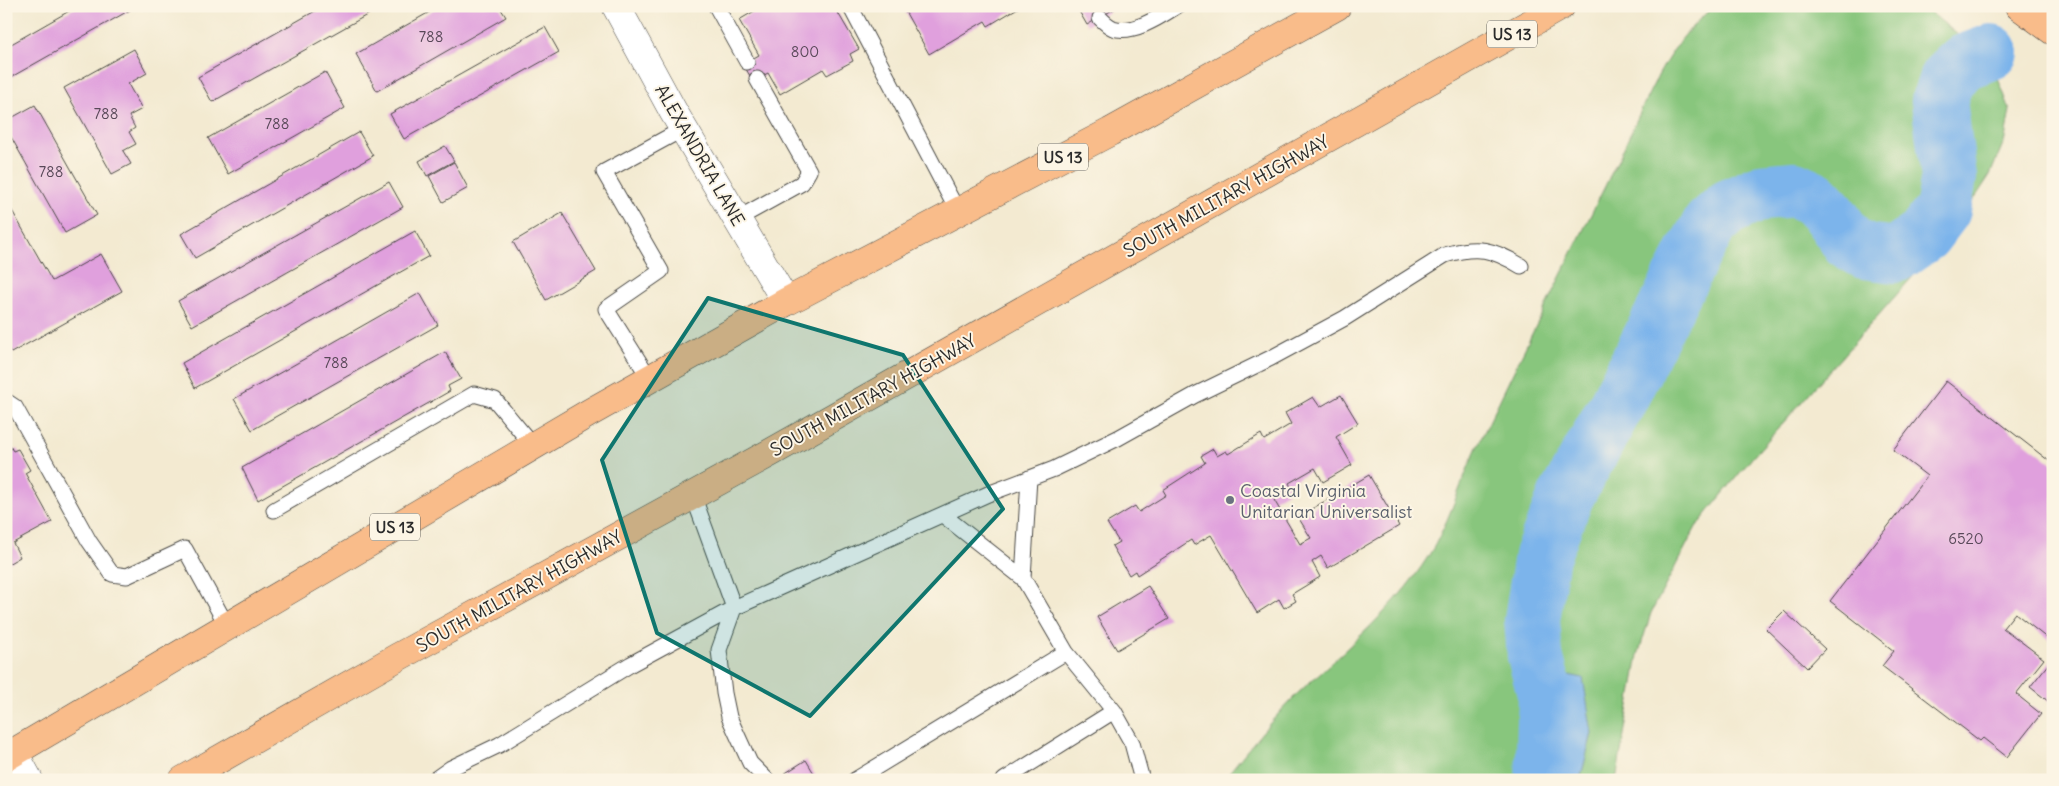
<svg xmlns="http://www.w3.org/2000/svg" width="2059" height="786" viewBox="0 0 2059 786" font-family="Delius,sans-serif">
<style>
.green{fill:#88c67d;stroke:#5a7854}
.water{fill:#7bb4eb;stroke:#53708b}
.lines{fill:none;stroke-linecap:round;stroke-linejoin:round}
.river{stroke:#7bb4eb;stroke-width:56}
.building{fill:#e0a0dd}
.service-casing{stroke:#494844;stroke-width:17}
.minor-casing{stroke:#494844;stroke-width:29}
.primary-casing{stroke:#494844;stroke-width:29}
.service{stroke:#fff;stroke-width:15}
.minor{stroke:#fff;stroke-width:28}
.primary{stroke:#f9bc8a;stroke-width:28}
.marked{fill:#0f766e;fill-opacity:0.2;stroke:#0f766e;stroke-width:4;stroke-linejoin:round}
.worship-dot{fill:#6b7280;stroke:#fcf5e5;stroke-width:2}
.labels{text-anchor:middle;dominant-baseline:central;stroke-width:4;stroke-linejoin:round;paint-order:stroke}
.number-label{font-size:15px;fill:#584858}
.shield{fill:#fcf5e5;stroke:#6a6863;stroke-width:1}
.shield-label{font-size:16px;font-weight:bold;fill:#2b2b2b}
.street-label{font-size:18px;fill:#2b2b2b;stroke:#fcf5e5}
.worship-label{font-size:18px;fill:#5b616d;stroke:#fcf5e5;text-anchor:start}
</style>
<rect width="100%" height="100%" fill="#fcf5e5"/>
<filter id="ink" filterUnits="userSpaceOnUse"><feTurbulence type="fractalNoise" baseFrequency=".02" numOctaves="2"/><feDisplacementMap in="SourceGraphic" scale="10" xChannelSelector="R" yChannelSelector="G"/><feConvolveMatrix kernelMatrix="1 2 1 2 8 2 1 2 1" color-interpolation-filters="sRGB"/></filter>
<filter id="wash" filterUnits="userSpaceOnUse"><feTurbulence type="fractalNoise" baseFrequency=".0096" numOctaves="4" result="noise"/><feDisplacementMap in="SourceGraphic" scale="20" xChannelSelector="R" yChannelSelector="G"/><feGaussianBlur stdDeviation="1.12" result="paint"/><feColorMatrix in="noise" values="0 0 0 0 0 0 0 0 0 0 0 0 0 0 0 0 0 1.4 0 .05"/><feComposite in="paint" operator="in"/></filter>
<g filter="url(#wash)">
<rect width="100%" height="100%" fill="#f3ead1"/>
<path class="green" d="M1715,6h208l41,34 35,40 11,30 -5,29 -15,36 -37,56 -201,227 -56,69 -45,86 -13,42 -22,125h-36l12,-47 -61,-46 -1,93h-307c23,-28 47,-59 73,-85 49,-46 105,-90 139,-150 17,-32 27,-66 42,-98 45,-94 92,-188 138,-281 29,-57 47,-120 100,-160z"/>
<path class="water" d="M1543,670l40,8 9,55 -12,47h-50l1,-94z"/>
<g class="lines">
<path class="river" d="M1543,780l3,-83 -11,-41 -3,-36 10,-64 24,-60 50,-90 79,-156 15,-26 19,-17 33,-15 32,-3 20,9 16,17 18,26 17,10 30,4 29,-20 19,-25 6,-33 -10,-76 8,-23 17,-16 27,-10"/>
</g>
<g id="blocks">
<path class="building" d="M78,6h59l-131,74v-33z
M324,6h59l-171,96 -14,-25z
M440,6h59l7,11 -129,74 -21,-37z
M763,6h71l25,43 -9,5 3,7 -26,14 -4,-6 -43,25 -12,-21 -15,8 -10,-17 16,-9 -20,-35z
M902,6h119l-33,20 -3,-5 -56,33z
M1076,6h43l-32,19z
M545,27l14,25 -155,87 -14,-25z
M134,49l13,24 -19,11 14,25 -13,7 6,12 -6,4 7,12 -13,7 8,13 -19,10 -48,-86z
M325,72l20,36 -117,66 -20,-36z
M35,105l62,110 -32,18 -59,-105v-7z
M359,132l14,24 -178,102 -14,-24z
M445,146l9,15 -27,15 -8,-15z
M454,162l14,26 -25,14 -14,-26z
M389,182l14,25 -211,119 -14,-25z
M6,200l46,81 49,-27 21,37 -111,62 -5,-8z
M562,213l34,58 -50,29 -33,-58z
M415,231l14,25 -234,132 -13,-25z
M420,293l18,32 -186,105 -18,-31z
M445,352l16,27 -13,7 2,5 -192,109 -16,-32z
M1946,381l107,83v179l-38,-30 -12,15 41,31 -28,35 25,20 -34,43 -24,-19 -3,3 -98,-75 12,-15 -64,-50 97,-125 -34,-26z
M1341,395l17,28 -22,14 16,28 -29,17 -8,-14 -26,15 3,6 -18,11 26,44 11,-6 -13,-21 71,-42 30,51 -71,42 -7,-12 -9,6 8,15 -28,17 4,7 -12,7 -5,-9 -22,14 -46,-78 -17,10 -3,-5 -54,35 -2,-4 -6,4 -17,-29 7,-4 -12,-19 28,-17 4,6 27,-17 -3,-5 42,-27 -4,-7 12,-7 4,7 9,-5 2,3 33,-20 3,6 27,-16 -6,-11 28,-16 7,10z
M6,439l7,12 5,-2 12,21 -5,3 27,49 -39,21 7,14 -12,7z
M1148,586l21,33 -52,31 -20,-33z
M1784,611l41,38 -18,19 -41,-39z
M2053,658v47l-23,-18z
M806,760l12,20h-31l-3,-6z"/>
</g>
</g>
<g filter="url(#ink)">
<use href="#blocks" fill-opacity="0" stroke="#494844" stroke-width="1"/>
<g class="lines">
<g class="service-casing">
<path id="service" d="M716,6l31,56
M850,6l108,206
M1100,18c3,3 8,8 13,10 20,7 48,-12 64,-22
M737,219l65,-36 7,-12 -52,-92
M650,379l-44,-70 55,-38 -57,-99 79,-43
M6,401l9,6 74,134 23,33 15,2 58,-27 42,77
M693,495l41,113 -15,42 5,43 5,24 21,46 17,17
M274,510l200,-116 21,6 38,46
M943,515l80,63 43,74 48,59 18,32 10,37
M1023,578l6,-100
M434,780l17,-12 48,-23 132,-81 103,-56 254,-114 66,-25 64,-31 77,-43 76,-37 74,-40 100,-63c32,-10 48,-6 76,11
M855,780l211,-128
M1004,780l110,-69"/>
</g>
<g class="minor-casing">
<path id="minor" d="M616,6l57,105 113,191
M14,753l15,27"/>
</g>
<g class="primary-casing">
<path id="primary" d="M2019,6l34,25
M6,757l583,-344 197,-111 324,-170 227,-126
M183,780l215,-123 372,-204 791,-447"/>
</g>
<use href="#service" class="service"/>
<use href="#minor" class="minor"/>
<use href="#primary" class="primary"/>
</g>
</g>
<path class="marked" d="M708,298l195,57 100,154 -193,207 -153,-83 -55,-173z"/>
<circle class="worship-dot" cx="1230" cy="500" r="5"/>
<g class="labels">
<g class="number-label">
<text x="431" y="36">788</text>
<text x="805" y="51">800</text>
<text x="106" y="113">788</text>
<text x="277" y="123">788</text>
<text x="51" y="171">788</text>
<text x="336" y="362">788</text>
<text x="1966" y="538">6520</text>
</g>
<g class="shield">
<rect x="1487" y="20.5" width="50" height="27" rx="4"/>
<rect x="1038" y="143.5" width="50" height="27" rx="4"/>
<rect x="370" y="513.5" width="50" height="27" rx="4"/>
</g>
<g class="shield-label">
<text x="1512" y="34">US 13</text>
<text x="1063" y="157">US 13</text>
<text x="395" y="527">US 13</text>
</g>
<g class="street-label">
<text transform="translate(700 155) rotate(60)">ALEXANDRIA LANE</text>
<text transform="translate(1226 196) rotate(-29)">SOUTH MILITARY HIGHWAY</text>
<text transform="translate(873 395) rotate(-29)">SOUTH MILITARY HIGHWAY</text>
<text transform="translate(519 591) rotate(-29)">SOUTH MILITARY HIGHWAY</text>
</g>
<g class="worship-label">
<text x="1240" y="490">Coastal Virginia<tspan x="1240" dy="21">Unitarian Universalist</tspan></text>
</g>
</g>
<rect width="2059" height="786" fill="none" stroke="#fcf5e5" stroke-width="25"/>
</svg>
